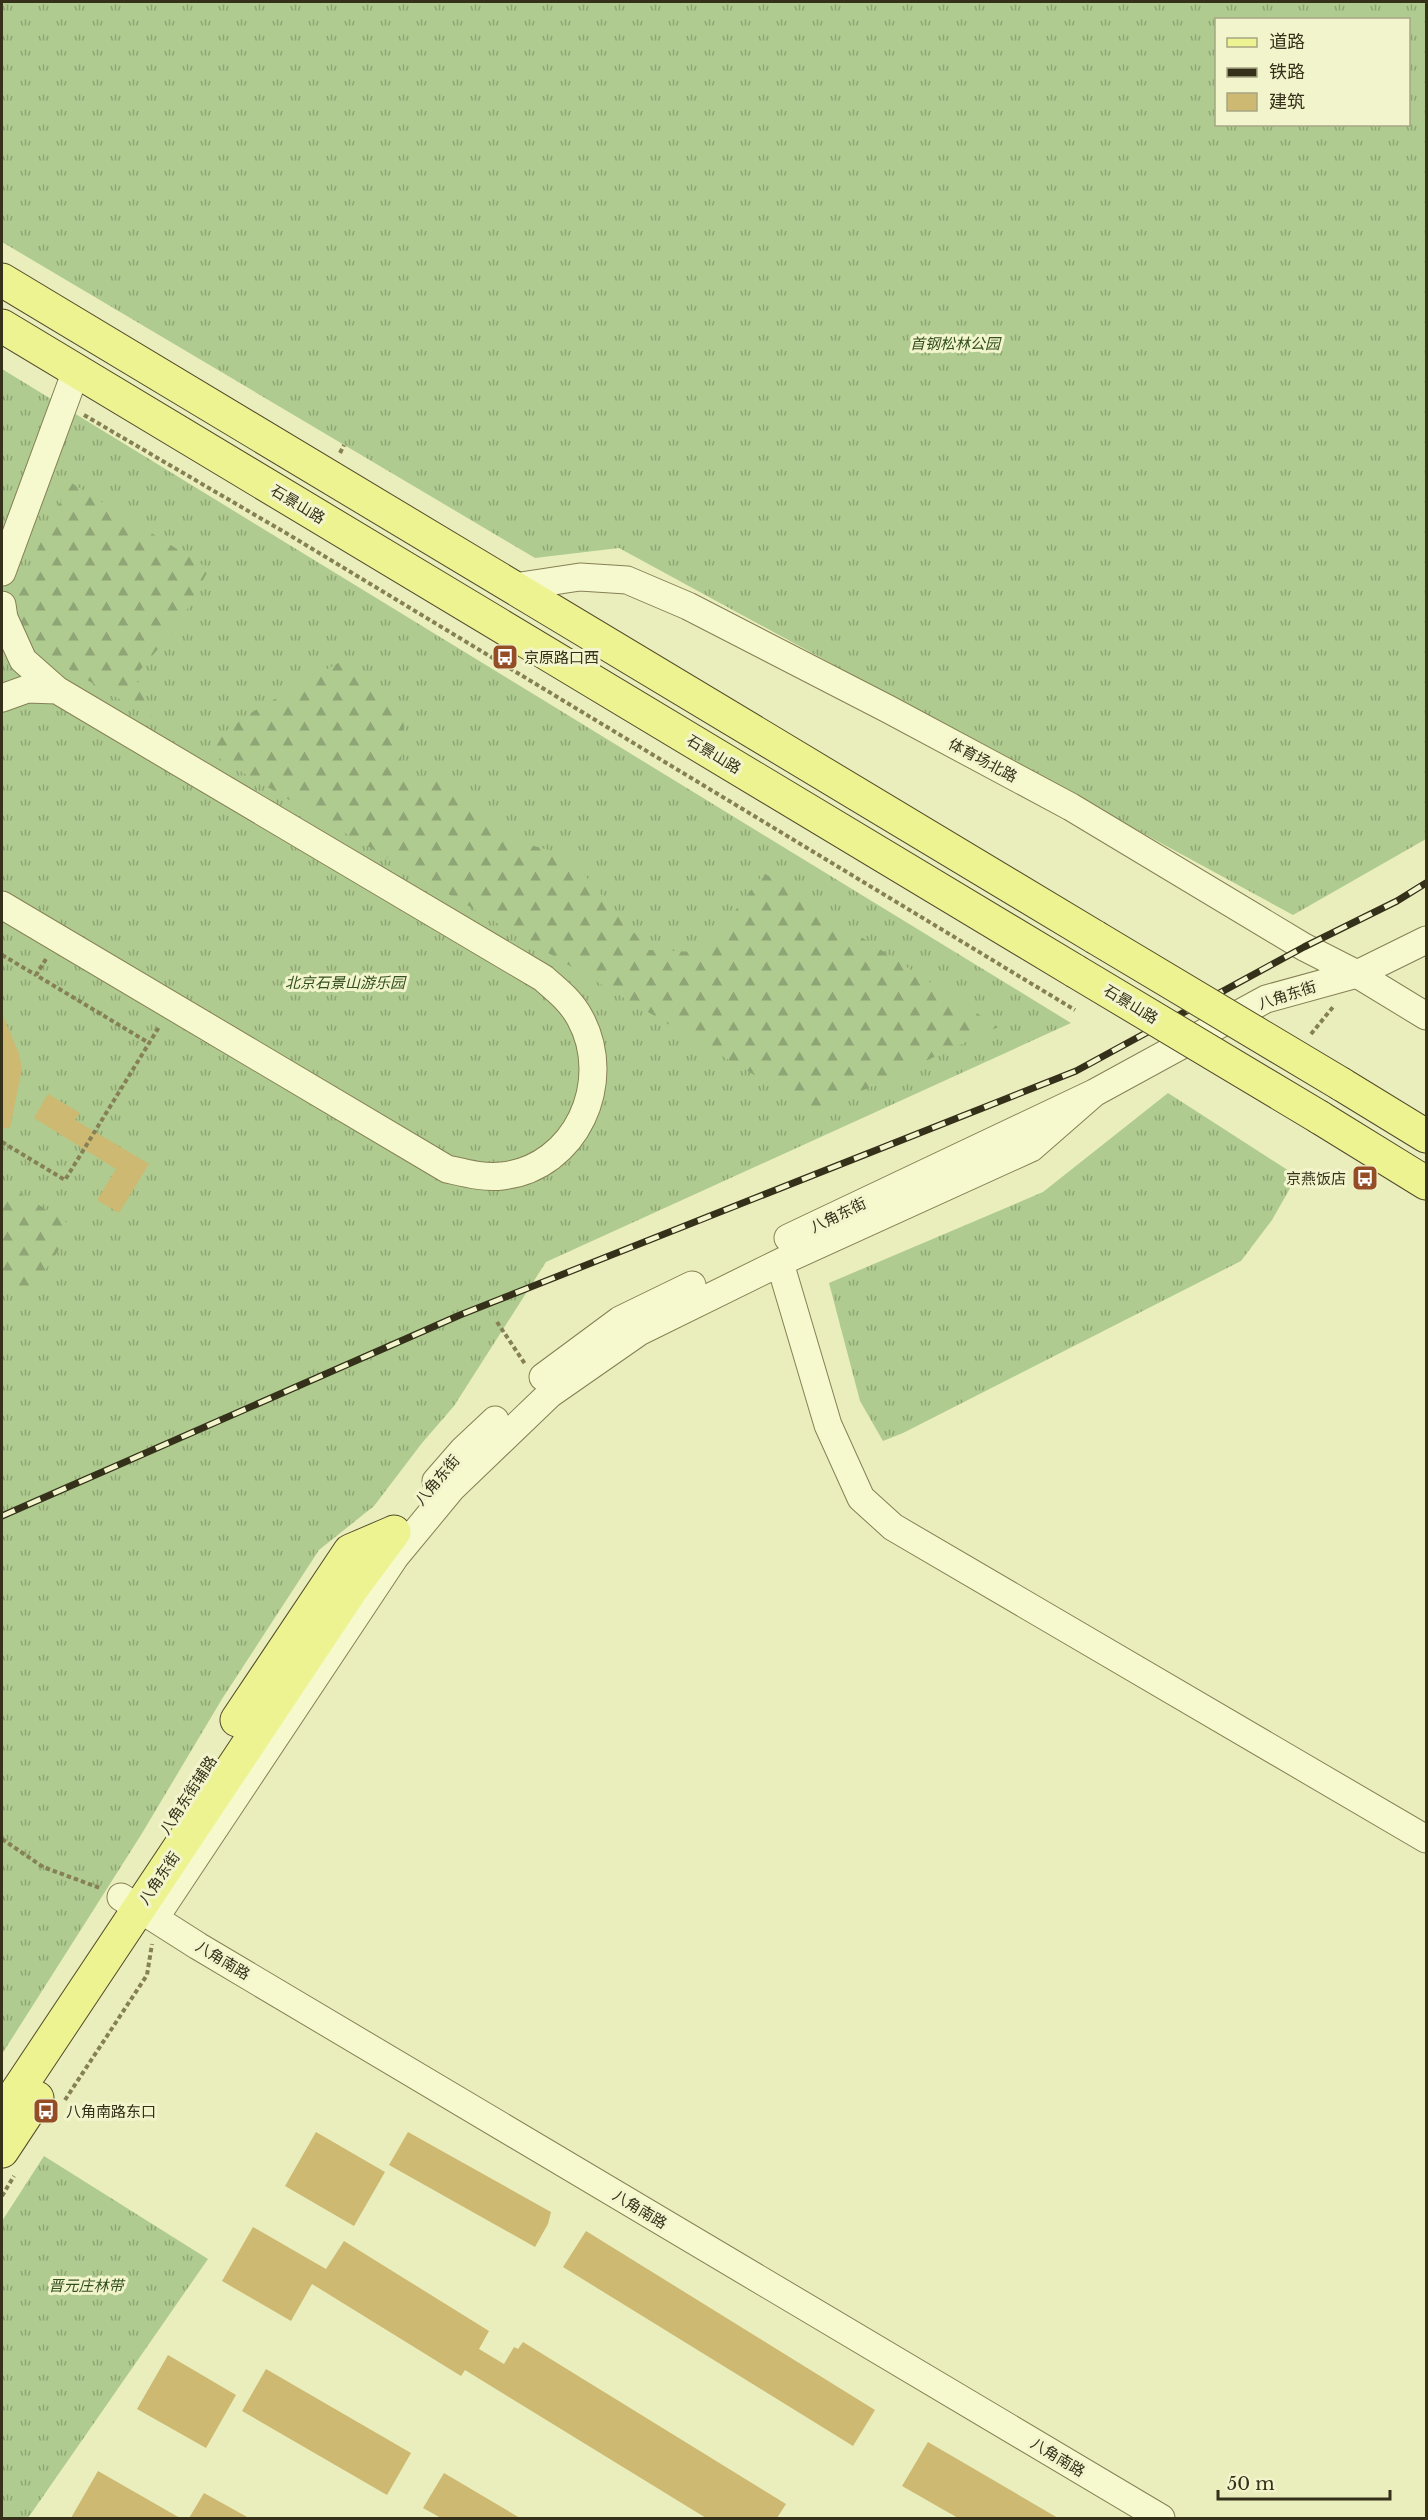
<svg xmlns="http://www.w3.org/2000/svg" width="1428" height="2520" viewBox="0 0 1428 2520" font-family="'Libre Baskerville','Noto Sans SC',serif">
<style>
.grass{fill:url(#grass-tufts);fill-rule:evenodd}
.forest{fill:url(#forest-firs)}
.building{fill:#cdb971}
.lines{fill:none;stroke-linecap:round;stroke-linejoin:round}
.minor-casing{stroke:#858055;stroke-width:29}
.major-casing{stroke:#524b2a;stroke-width:35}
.path{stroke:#858055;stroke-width:4;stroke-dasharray:4.5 3;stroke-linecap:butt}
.minor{stroke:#f6f9ce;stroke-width:27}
.major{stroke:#eef391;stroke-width:33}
.rail-casing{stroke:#34301a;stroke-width:7}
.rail{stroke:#f2f5cb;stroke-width:4.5;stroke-dasharray:14;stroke-linecap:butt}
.major-bridge-casing{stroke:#524b2a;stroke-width:35;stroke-linecap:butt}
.major-bridge{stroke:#eef391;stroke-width:33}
.labels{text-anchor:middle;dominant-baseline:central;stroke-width:6;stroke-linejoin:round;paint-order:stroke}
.park-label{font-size:15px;font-style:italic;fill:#335021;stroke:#f2f5cb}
.street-label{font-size:15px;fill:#34301a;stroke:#f2f5cb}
.poi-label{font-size:15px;fill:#34301a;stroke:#f2f5cb;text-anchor:start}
</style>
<defs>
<pattern id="grass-tufts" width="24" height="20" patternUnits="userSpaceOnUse" patternTransform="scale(1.5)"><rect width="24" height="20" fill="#afcb90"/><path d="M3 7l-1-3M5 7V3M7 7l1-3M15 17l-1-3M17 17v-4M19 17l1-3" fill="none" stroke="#8fa575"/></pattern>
<pattern id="forest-firs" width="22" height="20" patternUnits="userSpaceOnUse" patternTransform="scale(1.5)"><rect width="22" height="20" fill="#afcb90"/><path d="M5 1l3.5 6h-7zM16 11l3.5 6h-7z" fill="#8fa575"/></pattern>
</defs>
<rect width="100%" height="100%" fill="#eaeebc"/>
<path class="grass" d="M2,2h1424v837l-133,76 -674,-367 -84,10 -533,-316zM1216,20h192v104h-192z
M2,369l1069,654 -525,239 -92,144 -32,37 -48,63 -55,44 -97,149 -81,136 -139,219z
M1168,1093l129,83 -25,44 -31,41 -338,172 -20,8 -23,-40 -31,-118 214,-91z
M44,2156l164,103 -180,259h-26v-297z"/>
<path class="forest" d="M70,482l139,87 -29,54 -45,53 18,43 -130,-77 -11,-40z
M345,659l59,54 -4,64 43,-3 80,69 44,12 82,95 49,2 42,-47 24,-32 234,154 -181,85 -612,-362 35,-31z
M2,1182l72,45 -48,72 -24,-11z"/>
<path class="building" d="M2,1013l17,41 3,15 -12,59h-8z
M48,1094l32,19 -5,7 74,44 -30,49 -22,-13 19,-31 -82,-51z
M316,2132l69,40 -31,54 -69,-40z
M408,2132l143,80 -3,12 -13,23 -146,-82z
M253,2227l73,42 18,-28 145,90 -10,18 25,15 10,-17 4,2 5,-7 263,162 -9,14h-71l-241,-148 -4,6 -149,-92 -21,37 -69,-40z
M586,2231l289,179 -22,36 -290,-179z
M168,2355l68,40 -30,53 -69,-39z
M266,2369l145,84 -24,42 -145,-84z
M928,2442l130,76h-100l-56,-32z
M98,2471l82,47h-109z
M444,2473l76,45h-79l-18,-10z
M204,2493l45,25h-60z"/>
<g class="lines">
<g class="minor-casing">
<path id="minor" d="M2,572l74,-201
M514,587l66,-10 47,3 61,26 200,103 183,98 233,140 53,27 69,42
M2,605l2,13 19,42 34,30
M2,698l25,-9 30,1 486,288c14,12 28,23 37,40 35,64 -4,150 -78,158 -19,2 -37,-3 -55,-7l-445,-264
M788,1238l306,-145 172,-94 91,-25 69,-34
M780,1263l48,162 33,73 32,29 533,312
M543,1377l77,-57 72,-35
M436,1481l27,-31 32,-30
M121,1897l77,49 963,572
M155,1918l240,-361 57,-69 98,-94 89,-62 146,-72 246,-112 63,-55"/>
</g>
<g class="major-casing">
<path id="major" d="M2,280l1093,657
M2,326l1073,645
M1341,1084l85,52
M1319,1117l107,66
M237,1720l113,-169 42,-18
M2,2114l349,-524 43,-58
M2,2151l35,-53"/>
</g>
<path class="path" d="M84,415l207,121 784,474
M340,453l4,-8
M2,955l34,20
M46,959l-10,16 113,68
M1311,1034l22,-27
M2,1142l63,38 94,-153
M497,1322l28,42
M2,1839l41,28 57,21
M65,2100l82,-125 5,-31
M2,2196l12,-20"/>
<use href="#minor" class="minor"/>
<use href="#major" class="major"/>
<g class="rail-casing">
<path id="rail" d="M2,1516l458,-201 616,-244 228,-124 93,-46 29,-18"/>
</g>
<use href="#rail" class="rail"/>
<g class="major-bridge-casing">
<path id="major-bridge" d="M1095,937l246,147
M1075,971l244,146"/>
</g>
<use href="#major-bridge" class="major-bridge"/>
</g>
<defs>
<g id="bus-square" transform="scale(1.35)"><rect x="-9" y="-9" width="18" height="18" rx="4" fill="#944d25" stroke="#f2f5cb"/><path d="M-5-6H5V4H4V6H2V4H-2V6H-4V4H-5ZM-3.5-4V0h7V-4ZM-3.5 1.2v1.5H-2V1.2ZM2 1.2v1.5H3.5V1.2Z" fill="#fff"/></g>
</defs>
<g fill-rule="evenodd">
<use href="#bus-square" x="505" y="657"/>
<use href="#bus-square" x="1365" y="1178"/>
<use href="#bus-square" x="46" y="2111"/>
</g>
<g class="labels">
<g class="park-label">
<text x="955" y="343">首钢松林公园</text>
<text x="345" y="982">北京石景山游乐园</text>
<text x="86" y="2285">晋元庄林带</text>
</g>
<g class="street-label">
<text transform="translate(298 504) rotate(31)">石景山路</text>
<text transform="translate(714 754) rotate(31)">石景山路</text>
<text transform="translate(983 760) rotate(28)">体育场北路</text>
<text transform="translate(1287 995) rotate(-18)">八角东街</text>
<text transform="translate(1131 1004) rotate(31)">石景山路</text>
<text transform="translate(838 1215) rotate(-26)">八角东街</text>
<text transform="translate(437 1480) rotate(-50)">八角东街</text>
<text transform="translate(188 1795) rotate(-57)">八角东街辅路</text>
<text transform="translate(159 1878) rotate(-56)">八角东街</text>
<text transform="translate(223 1960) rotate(31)">八角南路</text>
<text transform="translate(640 2209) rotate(31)">八角南路</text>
<text transform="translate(1058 2457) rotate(31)">八角南路</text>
</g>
<g class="poi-label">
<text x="524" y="657">京原路口西</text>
<text x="1346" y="1178" text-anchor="end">京燕饭店</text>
<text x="66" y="2111">八角南路东口</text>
</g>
</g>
<rect width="1428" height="2520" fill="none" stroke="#34301a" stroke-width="6"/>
<rect x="1215" y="18" width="195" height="108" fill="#f2f5cb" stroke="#a6a684" stroke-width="1.5"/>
<rect x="1227" y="38" width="30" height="9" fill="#eef391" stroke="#a6a684" stroke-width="1.5"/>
<text x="1269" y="48" font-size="18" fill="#34301a">道路</text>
<rect x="1227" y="68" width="30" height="9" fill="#34301a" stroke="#a6a684" stroke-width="1.5"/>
<text x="1269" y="78" font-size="18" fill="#34301a">铁路</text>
<rect x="1227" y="93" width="30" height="18" fill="#cdb971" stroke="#a6a684" stroke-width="1.5"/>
<text x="1269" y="108" font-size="18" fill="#34301a">建筑</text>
<path d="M1218 2490v9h172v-9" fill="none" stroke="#34301a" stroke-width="3"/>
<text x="1227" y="2490" font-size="18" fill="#34301a" stroke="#f2f5cb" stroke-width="4.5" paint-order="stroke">50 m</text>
</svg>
